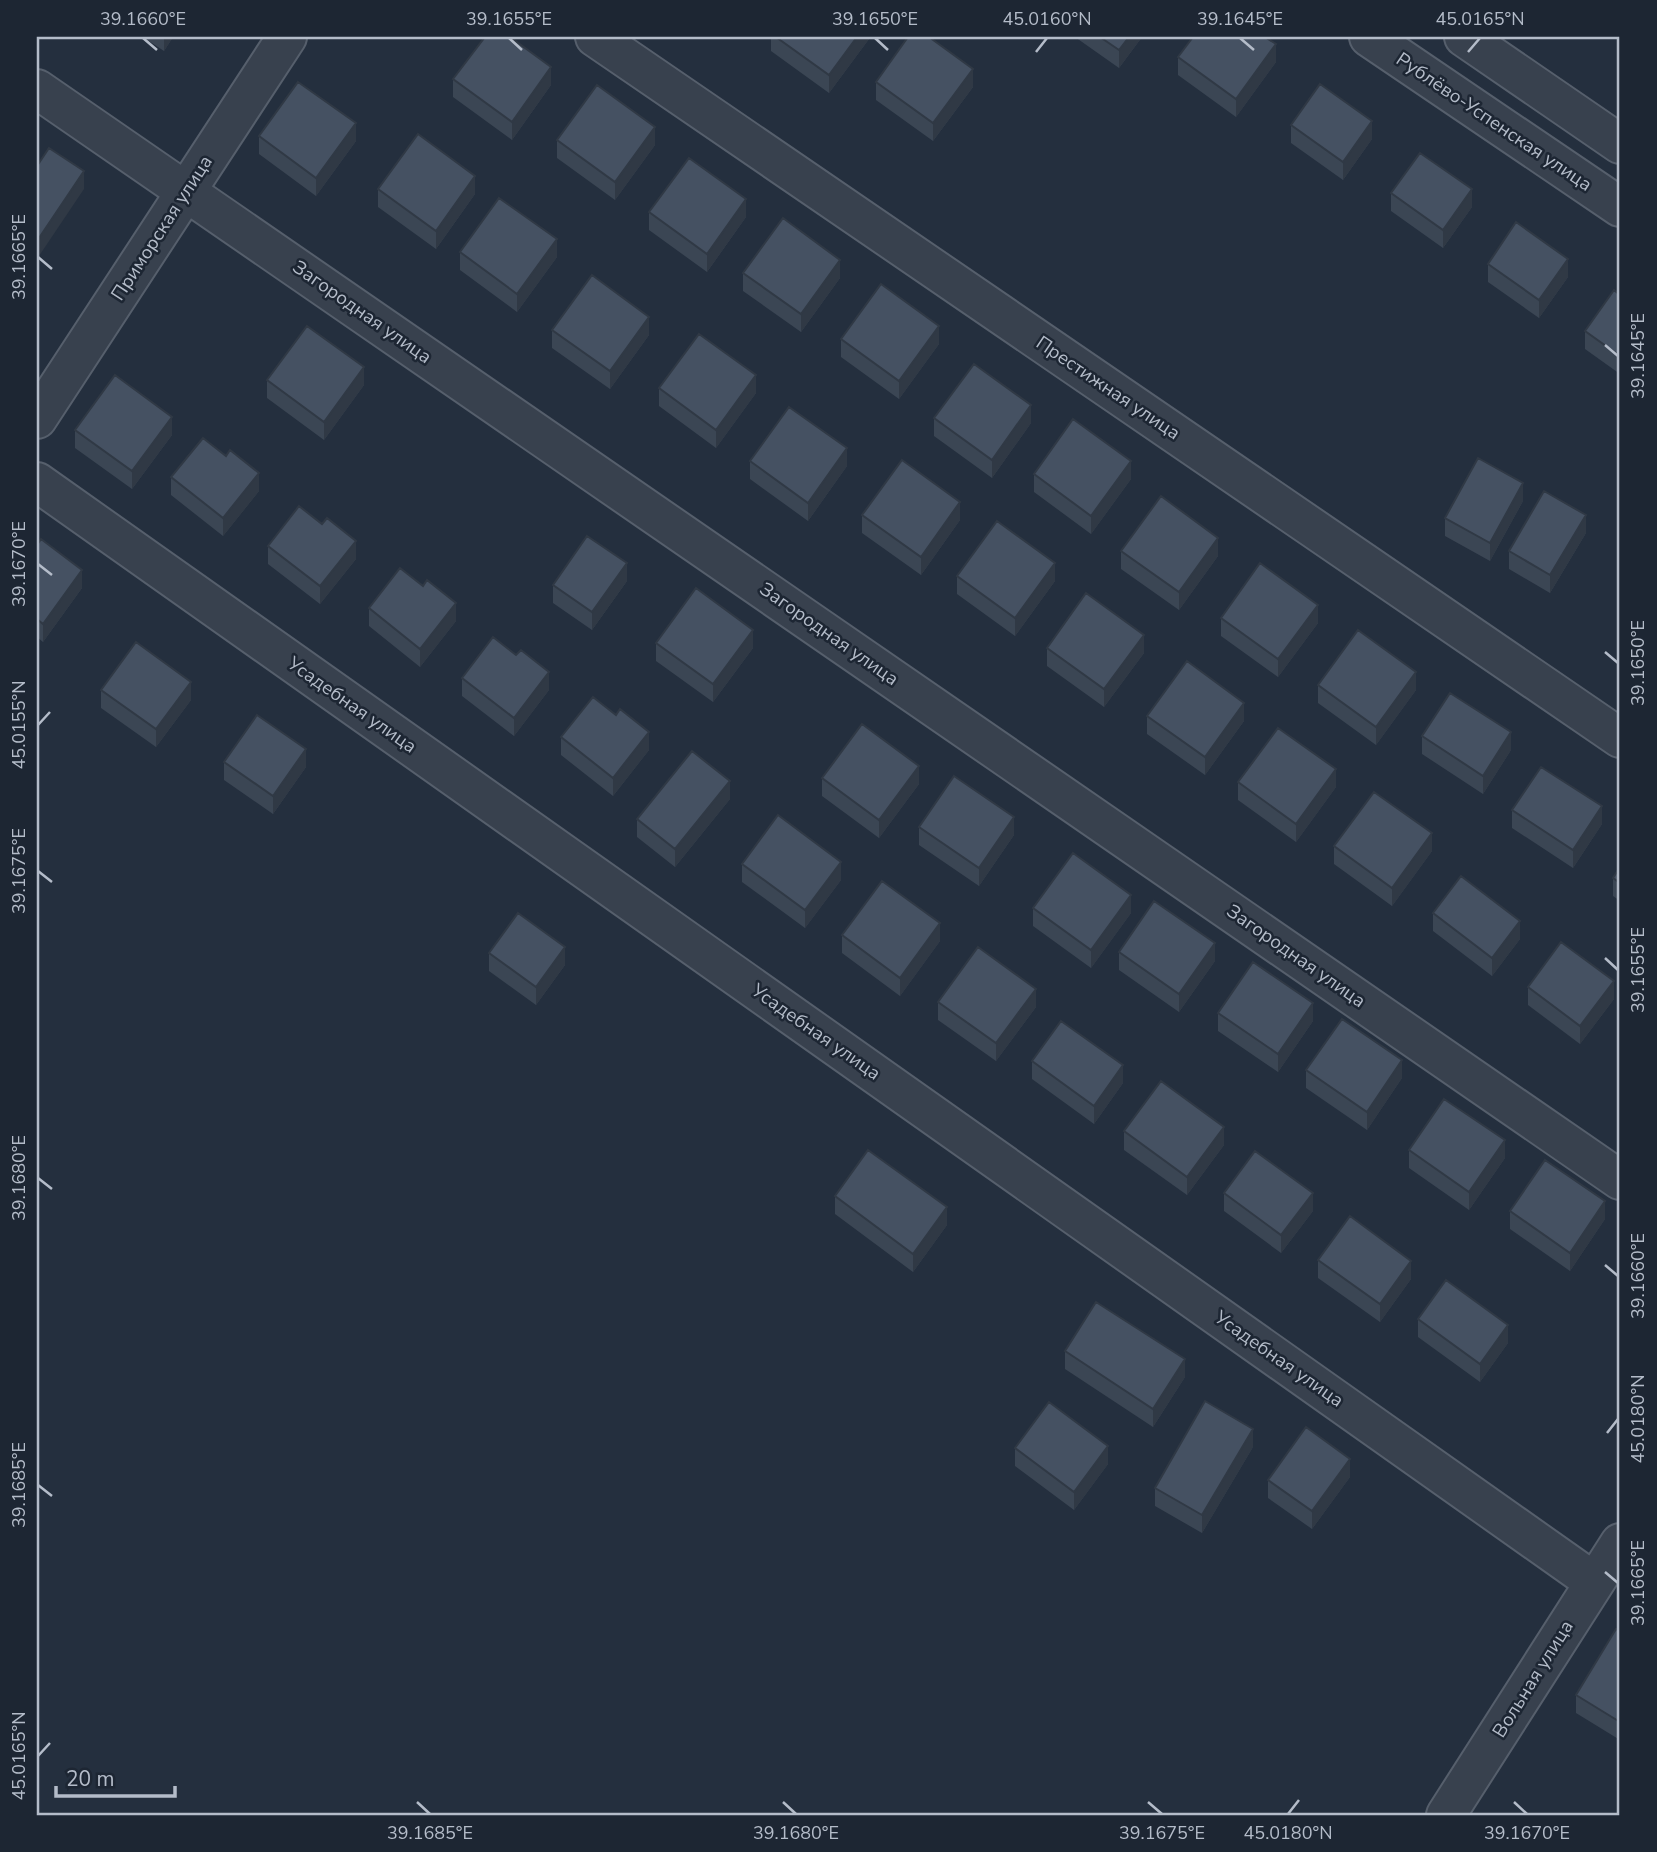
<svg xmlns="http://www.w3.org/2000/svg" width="1657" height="1852" viewBox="0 0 1657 1852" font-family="'Nunito Sans',sans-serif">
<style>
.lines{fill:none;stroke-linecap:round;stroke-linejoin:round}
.minor-casing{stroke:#565f6c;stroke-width:42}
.minor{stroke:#38414e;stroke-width:38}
.wall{fill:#3b4654}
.shaded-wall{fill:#303945}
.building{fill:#455162;stroke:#303945;stroke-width:2}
.ticks{fill:none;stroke:#b4bcc9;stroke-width:2.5}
.labels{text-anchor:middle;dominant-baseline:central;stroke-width:5;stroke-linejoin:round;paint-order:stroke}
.street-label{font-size:19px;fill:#b4bcc9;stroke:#1d2633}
.neatline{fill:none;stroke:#b4bcc9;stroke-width:2.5}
.ticks-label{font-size:18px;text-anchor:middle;fill:#b4bcc9}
</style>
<rect width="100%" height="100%" fill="#242f3e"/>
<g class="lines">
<g class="minor-casing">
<path id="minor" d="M595,37l1025,701
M1369,37l251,170
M1464,37l156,107
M37,89l1583,1091
M37,419l250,-382
M37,482l1557,1100
M1446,1815l174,-272"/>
</g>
<use href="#minor" class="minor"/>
</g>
<path class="wall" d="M143,37h30l-9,14z
M771,37h98v2l-40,54 -58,-42z
M1075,37h67l-23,31z
M1178,57l98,5 -40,55 -58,-42z
M453,79l98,6 -39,55 -59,-43z
M876,82l97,5 -40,54 -57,-41z
M1291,125l81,14 -29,41 -52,-37z
M259,136l97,5 -40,55 -57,-42z
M557,140l98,5 -40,55 -58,-42z
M378,189l97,5 -39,55 -58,-42z
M1391,193l81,14 -29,41 -52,-37z
M649,212l97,5 -39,55 -58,-42z
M460,252l97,5 -40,55 -57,-42z
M1488,264l80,13 -29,41 -51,-36z
M743,273l97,5 -39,54 -58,-41z
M1620,295v79l-35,-25v-18z
M552,330l97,5 -39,54 -58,-41z
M841,339l98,5 -40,55 -58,-42z
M267,380l97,5 -40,55 -57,-42z
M659,388l97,5 -40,55 -57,-42z
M934,418l97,5 -39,55 -58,-42z
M75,430l97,5 -40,54 -57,-41z
M226,456l33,35 -36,45 -52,-41v-18z
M750,461l97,5 -39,55 -58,-42z
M1034,474l97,5 -40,55 -57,-42z
M1523,501l-33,60 -45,-25v-18z
M862,515l98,5 -39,55 -59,-42z
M1586,533l-36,60 -41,-24v-18z
M37,545l45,43 -39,54 -6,-5z
M268,546l88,13 -36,45 -52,-40z
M1121,551l97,5 -39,54 -58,-41z
M957,576l98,5 -40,55 -58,-42z
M627,581l-35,49 -39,-27v-18z
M369,608l87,13 -36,46 -51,-41z
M1221,618l97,5 -40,54 -57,-41z
M656,643l97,5 -40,54 -57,-41z
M1047,648l97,5 -40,54 -57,-41z
M462,678l87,12 -35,46 -52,-40z
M1318,685l98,5 -40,55 -58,-42z
M101,690l90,10 -35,47 -55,-39z
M1147,716l97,5 -39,54 -58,-41z
M1422,736l89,14 -28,44 -61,-40z
M561,737l88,13 -36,46 -52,-41z
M224,762l82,5 -33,47 -49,-34z
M822,778l97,6 -40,54 -57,-42z
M1238,782l98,5 -40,55 -58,-42z
M730,799l-55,68 -38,-30v-18z
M1512,810l90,14 -29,44 -61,-40z
M919,827l95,8 -35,51 -60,-41z
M1334,846l98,5 -40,55 -58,-42z
M742,864l99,16 -36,48 -63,-46z
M1620,867v34l-7,-5v-18z
M1033,908l98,5 -40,55 -58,-42z
M1433,913l87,26 -28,37 -59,-45z
M842,935l98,6 -40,55 -58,-43z
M1119,952l96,9 -36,51 -60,-42z
M489,953l76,12 -29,40 -47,-34z
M1528,987l86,12 -34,45 -52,-39z
M938,1002l98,5 -40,54 -58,-41z
M1218,1013l95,8 -35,51 -60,-41z
M1032,1061l91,22 -29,41 -62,-45z
M1306,1070l96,8 -35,52 -61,-42z
M1124,1131l100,14 -37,50 -63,-45z
M1409,1150l96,8 -36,52 -60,-42z
M1224,1193l89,18 -32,42 -57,-42z
M835,1196l112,29 -34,47 -78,-58z
M1510,1211l95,8 -35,52 -60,-42z
M1318,1260l93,19 -31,43 -62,-44z
M1418,1319l90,24 -28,39 -62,-45z
M1065,1351l120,26 -32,50 -88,-58z
M1253,1447l-51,86 -47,-27v-18z
M1015,1448l93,16 -34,46 -59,-44z
M1350,1477l-38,52 -44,-31v-18z
M1620,1631v109l-44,-27v-18z"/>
<path class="shaded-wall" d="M164,37h9l-9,14z
M857,37h12v2l-40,54v-18z
M1129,37h13l-23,31v-18z
M1276,44v18l-40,55v-18z
M551,67v18l-39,55v-18z
M973,69v18l-40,54v-18z
M1372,121v18l-29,41v-18z
M356,123v18l-40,55v-18z
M655,127v18l-40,55v-18z
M84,171v18l-47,70v-18z
M475,176v18l-39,55v-18z
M1472,189v18l-29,41v-18z
M746,199v18l-39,55v-18z
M557,239v18l-40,55v-18z
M1568,259v18l-29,41v-18z
M840,260v18l-39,54v-18z
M649,317v18l-39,54v-18z
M939,326v18l-40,55v-18z
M364,367v18l-40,55v-18z
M756,375v18l-40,55v-18z
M1031,405v18l-39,55v-18z
M172,417v18l-40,54v-18z
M847,448v18l-39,55v-18z
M1131,461v18l-40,55v-18z
M259,473v18l-36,45v-18z
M1523,483v18l-33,60v-18z
M960,502v18l-39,55v-18z
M1586,515v18l-36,60v-18z
M1218,538v18l-39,54v-18z
M356,541v18l-36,45v-18z
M627,563v18l-35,49v-18z
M1055,563v18l-40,55v-18z
M82,570v18l-39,54v-18z
M456,603v18l-36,46v-18z
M1318,605v18l-40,54v-18z
M753,630v18l-40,54v-18z
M1144,635v18l-40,54v-18z
M549,672v18l-35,46v-18z
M1416,672v18l-40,55v-18z
M191,682v18l-35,47v-18z
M1244,703v18l-39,54v-18z
M649,732v18l-36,46v-18z
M1511,732v18l-28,44v-18z
M306,749v18l-33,47v-18z
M919,766v18l-40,54v-18z
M1336,769v18l-40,55v-18z
M730,781v18l-55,68v-18z
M1602,806v18l-29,44v-18z
M1014,817v18l-35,51v-18z
M1432,833v18l-40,55v-18z
M841,862v18l-36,48v-18z
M1131,895v18l-40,55v-18z
M1520,921v18l-28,37v-18z
M940,923v18l-40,55v-18z
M1215,943v18l-36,51v-18z
M565,947v18l-29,40v-18z
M1614,981v18l-34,45v-18z
M1036,989v18l-40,54v-18z
M1313,1003v18l-35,51v-18z
M1402,1060v18l-35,52v-18z
M1123,1065v18l-29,41v-18z
M1224,1127v18l-37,50v-18z
M1505,1140v18l-36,52v-18z
M1313,1193v18l-32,42v-18z
M1605,1201v18l-35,52v-18z
M947,1207v18l-34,47v-18z
M1411,1261v18l-31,43v-18z
M1508,1325v18l-28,39v-18z
M1185,1359v18l-32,50v-18z
M1253,1429v18l-51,86v-18z
M1108,1446v18l-34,46v-18z
M1350,1459v18l-38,52v-18z"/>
<path class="building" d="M485,37h25l41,30 -39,55 -59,-43z
M776,37h81l-28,38z
M908,37h21l44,32 -40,54 -57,-41z
M1100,37h29l-10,13z
M1193,37h72l11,7 -40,55 -58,-42z
M298,82l58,41 -40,55 -57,-42z
M1320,84l52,37 -29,41 -52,-37z
M597,85l58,42 -40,55 -58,-42z
M418,134l57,42 -39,55 -58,-42z
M49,148l35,23 -47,70v-75z
M1420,153l52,36 -29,41 -52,-37z
M689,158l57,41 -39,55 -58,-42z
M499,198l58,41 -40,55 -57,-42z
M783,218l57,42 -39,54 -58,-41z
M1516,222l52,37 -29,41 -51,-36z
M592,275l57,42 -39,54 -58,-41z
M881,284l58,42 -40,55 -58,-42z
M1614,290l6,5v61l-35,-25z
M307,326l57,41 -40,55 -57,-42z
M699,334l57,41 -40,55 -57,-42z
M974,364l57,41 -39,55 -58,-42z
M115,375l57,42 -40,54 -57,-41z
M789,407l58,41 -39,55 -58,-42z
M1073,419l58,42 -40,55 -57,-42z
M203,438l23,18 4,-6 29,23 -36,45 -52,-41z
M1478,458l45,25 -33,60 -45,-25z
M902,460l58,42 -39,55 -59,-42z
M1544,491l42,24 -36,60 -41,-24z
M1161,496l57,42 -39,54 -58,-41z
M299,506l23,18 5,-6 29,23 -36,45 -52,-40z
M997,521l58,42 -40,55 -58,-42z
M587,536l40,27 -35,49 -39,-27z
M41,539l41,31 -39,54 -6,-5v-74z
M1260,563l58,42 -40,54 -57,-41z
M400,568l23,18 4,-6 29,23 -36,46 -51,-41z
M696,588l57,42 -40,54 -57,-41z
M1086,593l58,42 -40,54 -57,-41z
M1358,630l58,42 -40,55 -58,-42z
M493,637l23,18 5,-5 28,22 -35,46 -52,-40z
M136,642l55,40 -35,47 -55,-39z
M1187,661l57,42 -39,54 -58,-41z
M1450,693l61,39 -28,44 -61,-40z
M593,697l23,18 4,-6 29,23 -36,46 -52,-41z
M257,715l49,34 -33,47 -49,-34z
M862,724l57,42 -40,54 -57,-42z
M1278,728l58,41 -40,55 -58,-42z
M692,751l38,30 -55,68 -38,-30z
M1541,767l61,39 -29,44 -61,-40z
M954,776l60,41 -35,51 -60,-41z
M1374,792l58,41 -40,55 -58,-42z
M778,815l63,47 -36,48 -63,-46z
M1073,853l58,42 -40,55 -58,-42z
M1620,867v16l-7,-5z
M1461,876l59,45 -28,37 -59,-45z
M882,881l58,42 -40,55 -58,-43z
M1154,901l61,42 -36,51 -60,-42z
M518,913l47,34 -29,40 -47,-34z
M1561,942l53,39 -34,45 -52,-39z
M978,947l58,42 -40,54 -58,-41z
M1253,962l60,41 -35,51 -60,-41z
M1342,1019l60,41 -35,52 -61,-42z
M1061,1021l62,44 -29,41 -62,-45z
M1161,1081l63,46 -37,50 -63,-46z
M1444,1099l61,41 -36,52 -60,-42z
M868,1150l79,57 -34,47 -78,-58z
M1255,1151l58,42 -32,42 -57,-42z
M1545,1160l60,41 -35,52 -60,-42z
M1350,1216l61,45 -31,43 -62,-44z
M1446,1280l62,45 -28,39 -62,-45z
M1096,1302l89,57 -32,50 -88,-58z
M1205,1401l48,28 -51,86 -47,-27z
M1049,1402l59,44 -34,46 -59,-44z
M1306,1427l44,32 -38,52 -44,-31z
M1616,1629l4,2v91l-44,-27z"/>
<path class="ticks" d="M143,38l14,12M509,38l13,12M875,38l13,12M1240,38l14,12M1036,52l11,-14M1468,52l12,-14M38,257l14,12M1605,345l13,11M38,564l14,11M1605,652l13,11M38,725l12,-13M38,871l14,11M1605,958l13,12M38,1178l14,11M1605,1265l13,11M1607,1433l11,-14M38,1485l14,11M1605,1572l13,11M38,1756l12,-13M417,1802l13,12M783,1802l13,12M1148,1802l14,12M1514,1802l13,12M1288,1814l11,-14"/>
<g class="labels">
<g class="street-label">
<text transform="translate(1494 122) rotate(34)">Рублёво-Успенская улица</text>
<text transform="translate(162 228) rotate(-57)">Приморская улица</text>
<text transform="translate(362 312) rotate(35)">Загородная улица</text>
<text transform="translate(1108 388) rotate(34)">Престижная улица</text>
<text transform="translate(829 634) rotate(35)">Загородная улица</text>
<text transform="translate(352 705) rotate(35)">Усадебная улица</text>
<text transform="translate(1296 956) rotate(35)">Загородная улица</text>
<text transform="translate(816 1032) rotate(35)">Усадебная улица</text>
<text transform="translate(1279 1359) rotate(35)">Усадебная улица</text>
<text transform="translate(1533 1679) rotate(-58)">Вольная улица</text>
</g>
</g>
<rect width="1657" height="1852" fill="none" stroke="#1d2633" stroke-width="77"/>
<path d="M56 1786v10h119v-10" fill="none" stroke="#b4bcc9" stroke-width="3.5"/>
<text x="66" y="1786" font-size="21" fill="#b4bcc9" stroke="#1d2633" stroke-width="5" paint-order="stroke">20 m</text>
<rect x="38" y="38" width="1580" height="1776" class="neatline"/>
<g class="ticks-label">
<text x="143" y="25">39.1660°E</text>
<text x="509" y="25">39.1655°E</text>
<text x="875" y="25">39.1650°E</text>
<text x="1047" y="25">45.0160°N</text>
<text x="1240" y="25">39.1645°E</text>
<text x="1480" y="25">45.0165°N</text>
<text transform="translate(19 257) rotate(-90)" y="6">39.1665°E</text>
<text transform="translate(1638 356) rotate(-90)" y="6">39.1645°E</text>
<text transform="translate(19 564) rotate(-90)" y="6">39.1670°E</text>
<text transform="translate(1638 663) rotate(-90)" y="6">39.1650°E</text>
<text transform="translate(19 725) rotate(-90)" y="6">45.0155°N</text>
<text transform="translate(19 871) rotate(-90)" y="6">39.1675°E</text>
<text transform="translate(1638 970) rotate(-90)" y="6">39.1655°E</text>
<text transform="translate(19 1178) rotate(-90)" y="6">39.1680°E</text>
<text transform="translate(1638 1276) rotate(-90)" y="6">39.1660°E</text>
<text transform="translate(1638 1419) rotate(-90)" y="6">45.0180°N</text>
<text transform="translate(19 1485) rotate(-90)" y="6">39.1685°E</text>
<text transform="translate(1638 1583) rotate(-90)" y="6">39.1665°E</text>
<text transform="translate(19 1756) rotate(-90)" y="6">45.0165°N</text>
<text x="430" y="1839">39.1685°E</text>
<text x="796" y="1839">39.1680°E</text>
<text x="1162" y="1839">39.1675°E</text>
<text x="1288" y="1839">45.0180°N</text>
<text x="1527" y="1839">39.1670°E</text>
</g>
</svg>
